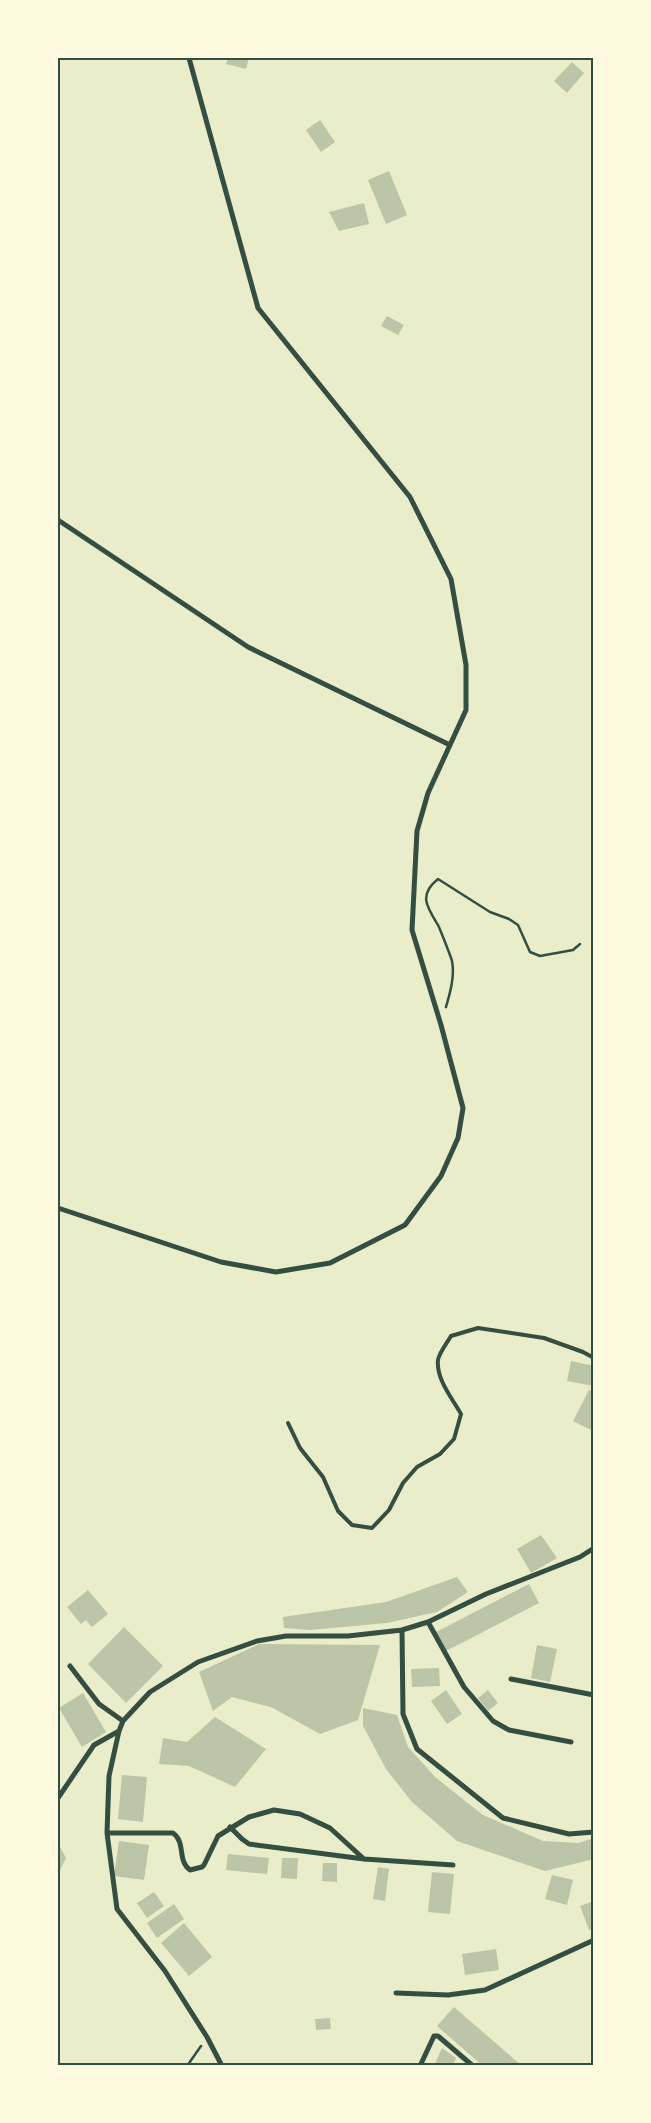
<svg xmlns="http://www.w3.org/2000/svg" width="651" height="2123" viewBox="0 0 651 2123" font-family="'Exo 2',sans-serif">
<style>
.building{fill:#bcc5a7}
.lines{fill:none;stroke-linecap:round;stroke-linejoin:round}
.path{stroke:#344e41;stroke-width:2.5}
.service{stroke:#344e41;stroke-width:4}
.minor{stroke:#344e41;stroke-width:5}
.neatline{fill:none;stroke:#344e41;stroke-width:2}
</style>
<rect width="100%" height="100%" fill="#e9edc9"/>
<path class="building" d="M228,58h21l-3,11 -20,-5z
M572,62l12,11 -17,20 -13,-12z
M320,120l15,22 -14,10 -15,-22z
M389,171l18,44 -21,9 -18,-44z
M364,203l5,21 -30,7 -10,-19z
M387,316l17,9 -6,10 -17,-9z
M571,1361l23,5v20l-27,-5z
M589,1390l5,2v33l-3,5 -18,-9z
M541,1535l16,23 -26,15 -14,-24z
M457,1577l11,15 -31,20 -50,11 -77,7 -26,-2 -1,-11 103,-15z
M529,1584l10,19 -93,48 -10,-19z
M88,1590l20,24 -16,13 -6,-7 -5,4 -14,-17z
M124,1627l39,39 -37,37 -38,-39z
M259,1644l121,1 -22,75 -38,14 -49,-27 -39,-10 -19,14 -14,-39z
M537,1645l20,4 -7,33 -19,-4z
M439,1668l1,18 -28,1 -1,-18z
M446,1690l16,24 -15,10 -16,-23z
M488,1690l10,13 -10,8 -10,-13z
M83,1693l23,39 -24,15 -23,-39z
M363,1708l34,7 11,32 27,30 48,38 60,26 35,2 16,-5v21l-49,12 -88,-30 -45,-39 -26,-33 -23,-43z
M215,1717l51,32 -31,38 -46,-21 -30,-2 4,-26 24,4z
M122,1775l25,2 -4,45 -25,-3z
M119,1841l30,4 -5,35 -30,-4z
M58,1843l8,15 -8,16z
M228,1854l41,4 -2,16 -41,-4z
M282,1858h16l-1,21 -16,-1z
M323,1863h14v19l-15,-1z
M378,1867l11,2 -4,32 -12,-2z
M432,1872l22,2 -4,40 -22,-2z
M552,1875l21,5 -6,25 -22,-6z
M154,1892l10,14 -17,12 -10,-15z
M594,1901v28l-5,1 -9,-24z
M174,1904l10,15 -27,19 -10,-15z
M184,1923l28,34 -23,19 -28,-33z
M496,1949l3,21 -34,5 -3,-21z
M454,2007l68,59h-39l-46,-40z
M330,2018l1,11 -15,1 -1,-11z
M442,2048l14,10 -2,5 2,3h-22z"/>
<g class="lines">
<path class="path" d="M446,1007c4,-14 9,-31 6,-46 -1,-4 -12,-32 -14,-36 -11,-18 -20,-30 0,-46l52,33 19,7 9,6 12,27 10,4 33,-6 7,-6
M187,2066l14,-20"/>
<path class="service" d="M288,1423l12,25 23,29 15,34 14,14 20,3 17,-18 14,-27 14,-16 23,-13 14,-15 7,-25c-9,-16 -25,-35 -23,-54 1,-7 9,-17 13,-24l27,-8 66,10 39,14 11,6"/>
<path class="minor" d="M58,520l190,127 202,98
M58,1208l163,54 55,10 54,-9 75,-38 36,-49 17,-38 5,-30 -22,-83 -29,-95 5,-99 11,-38 38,-83v-45l-15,-86 -41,-82 -152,-189 -69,-250
M428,1622l36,65 29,34 16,9 62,12
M402,1630l1,84 14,35 86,69 66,16 25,-2
M70,1666l29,38 24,17
M511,1679l83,16
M58,1798l36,-53 25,-14
M230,1827l12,12 7,5 115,15 89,6
M107,1833h66c13,9 4,28 17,37l12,-3 2,-2 14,-29 31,-19 25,-7 26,4 30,14 34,31
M396,1993l52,2 37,-5 109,-50
M222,2066l-15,-29 -42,-66 -48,-62 -10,-76 2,-57 10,-45 4,-10 27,-29 48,-30 59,-21 29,-5h62l54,-6 26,-8 58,-28 94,-37 14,-9
M420,2066l14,-30h4l35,30"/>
</g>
<rect width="651" height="2123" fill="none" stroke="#fefae0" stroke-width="118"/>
<rect x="59" y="59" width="533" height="2005" class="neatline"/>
</svg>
